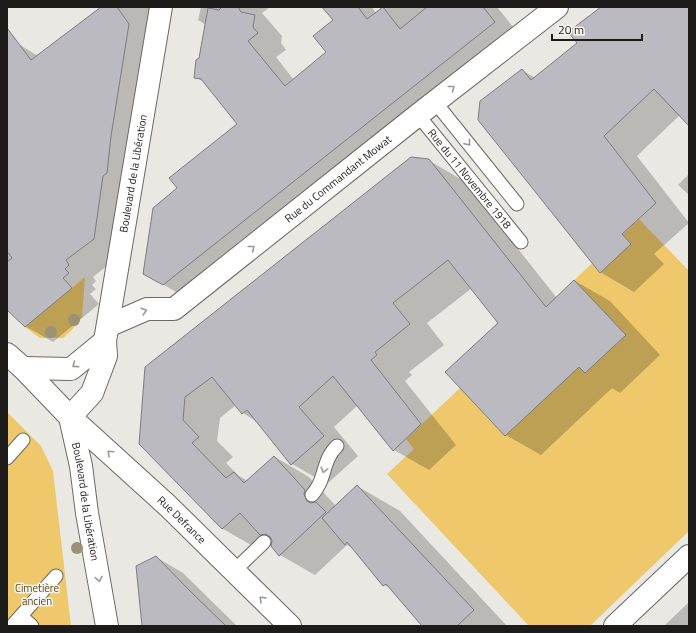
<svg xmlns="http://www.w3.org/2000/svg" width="696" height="633" viewBox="0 0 696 633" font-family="'Titillium Web',sans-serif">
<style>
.green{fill:#eec86b}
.shadow{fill:#0003}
.building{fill:#bbbac0;stroke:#7d7c81}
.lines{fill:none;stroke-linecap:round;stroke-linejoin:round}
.lane-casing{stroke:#6b6964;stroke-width:15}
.street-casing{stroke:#6b6964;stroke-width:24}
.secondary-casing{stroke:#6b6964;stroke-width:24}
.lane{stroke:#fff;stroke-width:13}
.street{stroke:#fff;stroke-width:22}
.secondary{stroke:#fff;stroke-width:22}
.tree{fill:#9a9177}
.oneway{stroke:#999998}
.labels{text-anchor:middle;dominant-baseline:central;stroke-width:3;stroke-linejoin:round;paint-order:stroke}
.street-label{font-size:11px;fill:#1d1c1a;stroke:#f8f5f0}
.park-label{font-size:11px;fill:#59491e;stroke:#f8f5f0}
</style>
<rect width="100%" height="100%" fill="#eae8e3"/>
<path class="green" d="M639,219l50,52v260l-99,95h-61l-142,-152 27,-25 -8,-10z
M85,277l-3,40 -9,12 -10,9h-23l-15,-11z
M7,412l34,34 12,25 18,155h-64z"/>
<path class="shadow" d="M101,7h60l-40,248 -28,22 3,4 -4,4 4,4 -6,5 9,10 -46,38 -28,-16 -18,-18v-253l13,-10 18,11z
M201,7h69l-8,6 20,23 -1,7 5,7 -10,7 18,23 33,-28 7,-31 -11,-14h49l4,6 7,-6h114l25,31 -331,263 -47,-28 34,-84 60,-65 -32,-41 -11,-6 5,-18 6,-34 -8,-5z
M602,7h87v118l-9,-10 -43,41 52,67 -35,31 10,10 -30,28 -34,-20 -78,-202 13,8 44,-35z
M428,160l36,21 93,117 18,-17 35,20 50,54 -40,38 -8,-5 -71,67 -35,-20 -7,-112 -27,-35 -45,35 17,22 -35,27 3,3 -7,6 51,64 -27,25 -35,-20 -36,-45 -24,22 24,29 -31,28 -35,-20 -35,-42 -14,-9 -7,-8 -16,13 -3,23 16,16 -7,6 13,13 9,5 27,-24 34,20 27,29 21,-20 43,25 107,115h-84l-31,-37 -8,-4 -30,-36 -7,-4 -32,30 -35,-20 -7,-14 -4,-2 -11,10 -35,-20 -83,-85 6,-76z
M689,174v21l-11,-10z
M156,557l27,16 54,53h-93z
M689,602v24h-25z"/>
<path class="building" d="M101,7h16l12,17 -18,112 -4,37 -4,3 -9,63 -28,21 3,5 -4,4 4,4 -6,5 9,10 -47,39 -18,-17v-48l5,-4 -5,-7v-223l24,32z
M222,7h16l3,5 14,3 -2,12 5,6 -10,8 37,45 41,-34 -13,-16 20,-16 -11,-13h36l9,12 16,-12 17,22 27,-22h56l12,15 -332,263 -20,-11 10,-66 24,-20 -8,-10 68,-54 -36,-45 -7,-1 2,-18 3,-2 9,-50 11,2z
M601,7h88v119l-35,-37 -50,47 52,67 -34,31 9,10 -31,29 -122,-153 2,-19 42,-32 9,11 46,-37 -9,-11z
M411,157l18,2 117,148 28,-27 52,55 -41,38 -6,-6 -74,69 -60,-64 53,-49 -50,-63 -55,43 17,21 -35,28 2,3 -6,5 50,64 -28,27 -60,-75 -34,31 25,29 -33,29 -44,-55 -5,4 -30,-37 -27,20 -2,23 16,17 -7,6 34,35 8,-6 10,11 30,-27 31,34 -1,4 3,7 4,2 5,-1 10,10 -47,44 -8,-10 1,-6 -2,-3 -4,-3 -6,1 -20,-22 -18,16 -83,-85 6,-77z
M357,485l117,125 -17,16h-35l-36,-42 -3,2 -36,-44 -2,3 -23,-27z
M156,556l32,33 38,37h-84l-6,-60z"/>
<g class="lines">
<g class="lane-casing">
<g id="lane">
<path d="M435,102l82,102"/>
<path id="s1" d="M418,115l103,127"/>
<path d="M7,458l16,-18"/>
<path d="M312,495c11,-13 10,-22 16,-36 2,-5 5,-9 9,-13"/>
<path d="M234,571l30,-29"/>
<path d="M21,616l11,10"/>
<path d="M12,626l44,-50"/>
</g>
</g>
<g class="street-casing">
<g id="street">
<path id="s2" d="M108,326l39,-17h27l244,-194 139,-108"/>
<path d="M615,626l74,-70"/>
</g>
</g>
<g class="secondary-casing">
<g id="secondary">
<path id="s3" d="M7,354l16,14 47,49 98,89 122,120"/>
<path d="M23,368l48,1 34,-28"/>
<path id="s4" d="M70,417l22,-24 14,-37 -1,-15 56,-334"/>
<path id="s5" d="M70,417l11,49 6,47 20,113"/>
</g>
</g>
<use href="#lane" class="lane"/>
<use href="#street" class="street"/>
<use href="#secondary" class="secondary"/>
</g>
<g class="tree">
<circle cx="74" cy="320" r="6"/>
<circle cx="51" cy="332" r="6"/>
<circle cx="77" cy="548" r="6"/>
</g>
<defs><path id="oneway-chevron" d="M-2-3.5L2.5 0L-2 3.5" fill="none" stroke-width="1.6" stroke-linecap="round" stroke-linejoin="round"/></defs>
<g class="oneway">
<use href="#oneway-chevron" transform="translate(452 88) rotate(-38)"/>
<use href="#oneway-chevron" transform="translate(468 143) rotate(51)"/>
<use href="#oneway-chevron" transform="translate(252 248) rotate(-39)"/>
<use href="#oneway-chevron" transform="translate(144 311) rotate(-17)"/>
<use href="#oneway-chevron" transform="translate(75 365) rotate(144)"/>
<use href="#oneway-chevron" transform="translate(110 453) rotate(-137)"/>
<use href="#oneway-chevron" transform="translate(324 470) rotate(105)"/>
<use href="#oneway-chevron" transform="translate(99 579) rotate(80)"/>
<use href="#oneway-chevron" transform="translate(262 599) rotate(-136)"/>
</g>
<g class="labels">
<g class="street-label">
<text stroke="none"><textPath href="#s4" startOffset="257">Boulevard de la Libération</textPath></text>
<text stroke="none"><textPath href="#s2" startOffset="279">Rue du Commandant Mowat</textPath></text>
<text stroke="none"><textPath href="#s1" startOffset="82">Rue du 11 Novembre 1918</textPath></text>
<text stroke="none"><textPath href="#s5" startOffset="86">Boulevard de la Libération</textPath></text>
<text stroke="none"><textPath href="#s3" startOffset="241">Rue Defrance</textPath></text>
</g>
<g class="park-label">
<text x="37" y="588">Cimetière<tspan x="37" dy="13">ancien</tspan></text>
</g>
</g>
<rect width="696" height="633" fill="none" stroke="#1d1c1a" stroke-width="16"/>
<path d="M552 34v6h90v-6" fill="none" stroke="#1d1c1a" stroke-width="2"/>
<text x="558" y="34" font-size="12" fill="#1d1c1a" stroke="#f8f5f0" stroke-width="3" paint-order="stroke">20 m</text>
</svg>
